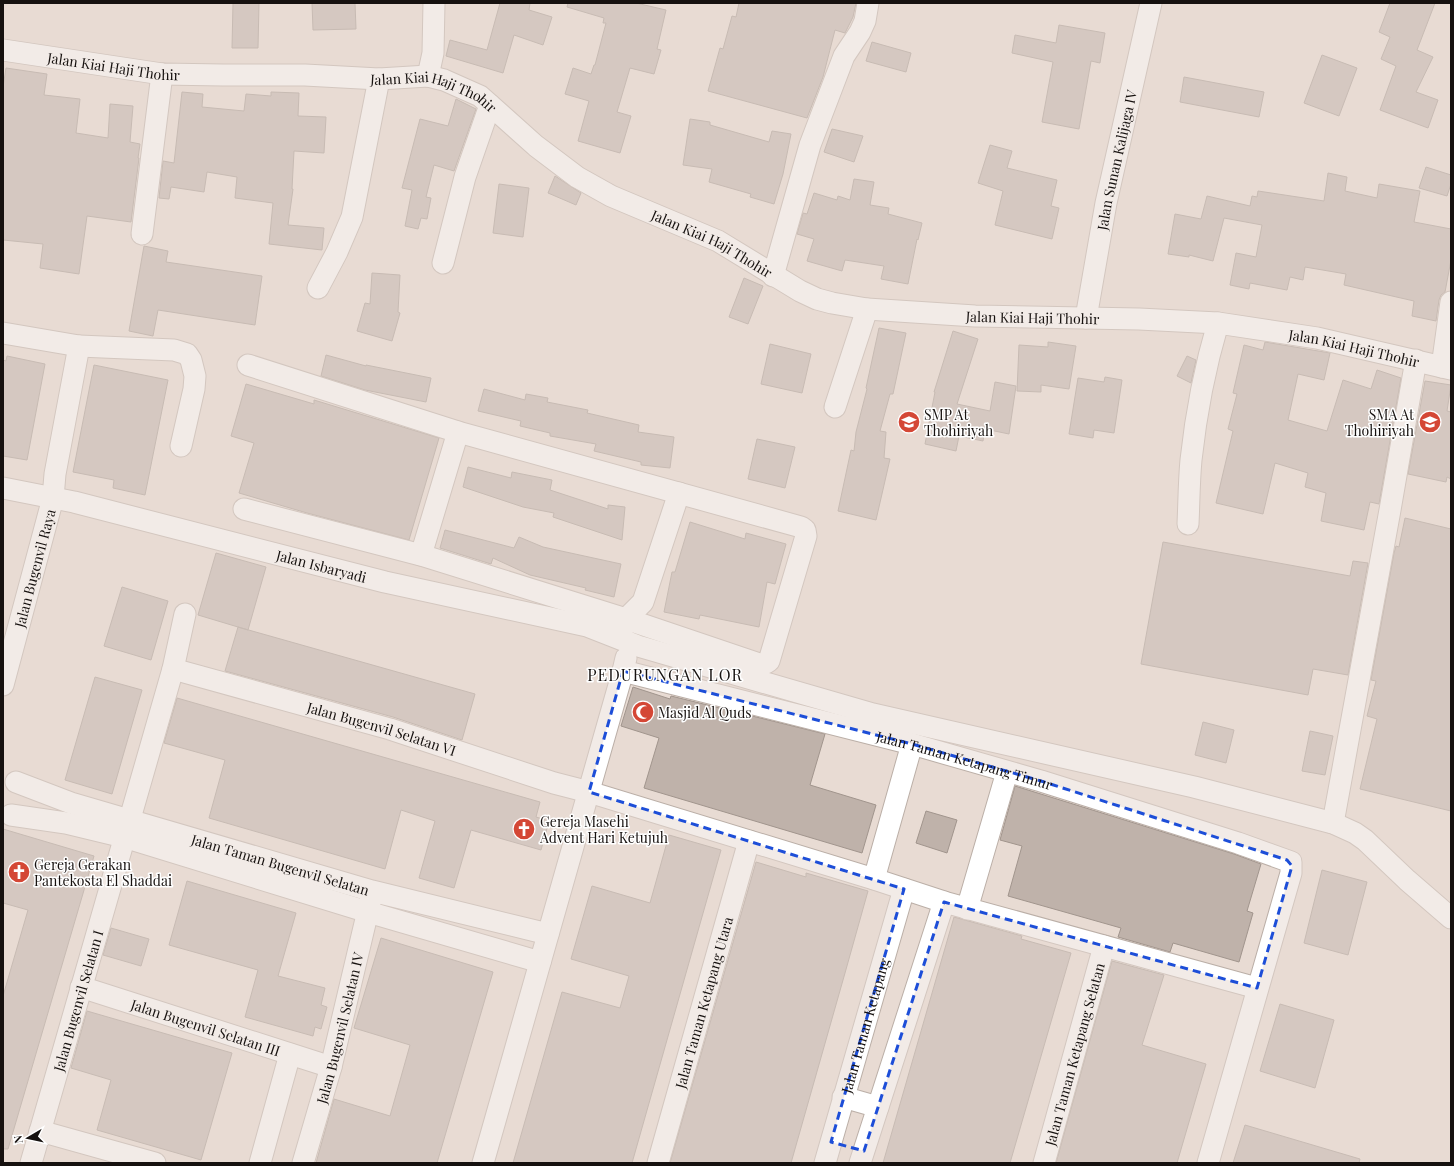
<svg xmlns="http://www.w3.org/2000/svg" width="1454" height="1166" viewBox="0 0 1454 1166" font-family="'Playfair Display',serif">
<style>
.building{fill:#bfb2aa;stroke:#a1958d}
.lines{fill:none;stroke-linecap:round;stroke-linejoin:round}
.minor-casing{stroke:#bbafa7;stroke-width:23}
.minor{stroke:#fff;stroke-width:21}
.marked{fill:none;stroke:#1d4ed8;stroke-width:3;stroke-dasharray:8 5;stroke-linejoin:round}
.labels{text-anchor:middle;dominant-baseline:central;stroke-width:3;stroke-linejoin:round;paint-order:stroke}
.street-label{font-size:14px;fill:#16110f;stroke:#fff}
.poi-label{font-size:14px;fill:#16110f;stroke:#fff;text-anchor:start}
.quarter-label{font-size:16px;letter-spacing:1px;fill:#16110f;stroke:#fff}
</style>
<rect width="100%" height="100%" fill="#e8dbd3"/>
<path class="building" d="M233,3h26l-1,45h-26z
M312,3h43l1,26 -43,1z
M500,3h30l-1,7 23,7 -9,28 -29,-10 -11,38 -57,-17 4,-16 37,10z
M568,3h68l30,7 -9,39 4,1 -7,24 -24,-6 -13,44 14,4 -11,37 -42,-12 11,-40 -24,-7 8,-26 18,6 3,-9h1l11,-42h-3l1,-5 -37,-11z
M739,3h117l-3,14 -8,16 -10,-3 -12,47 -16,41 -99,-27 12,-43 3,1 9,-33 4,1z
M1390,3h45l-18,47 16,7 -17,35 22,8 -10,28 -48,-18 16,-44 -15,-7 9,-22 -11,-5z
M1059,25l46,8 -5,30 -9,-2 -12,68 -37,-7 11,-60 -41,-9 3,-18 41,8z
M872,42l39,11 -5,19 -40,-11z
M1322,55l35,13 -18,48 -35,-13z
M6,68l41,6 -3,21 36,4 -4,34 32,5 2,-34 23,2 -3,36 10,2 -2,14h1l-8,64 -44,-6 -8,58 -39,-6 3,-24 -40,-4v-153z
M1184,77l80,15 -5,25 -79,-15z
M182,92l21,2 -1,13 42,4 2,-17 25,2v-4l28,1 -1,23 28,1 -2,36 -30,-2 -2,38h1l-5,36 36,3 -2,22 -53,-6 4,-41 -38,-5 2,-21 -30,-5 -3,20 -33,-5 -2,12 -10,-1 4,-37 11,2z
M456,99l20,10 -22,62 -20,-6 -8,32 5,1 -4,21 -6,-1 -3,11 -13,-3 7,-36 -10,-2 18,-69 28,7z
M690,119l20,3v3l59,17 3,-11 19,3 -8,40 -9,30 -24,-7 1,-3 -42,-12 3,-13 -29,-4z
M832,129l31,7 -9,26 -30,-10z
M990,145l22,6 -5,17 50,12 -6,26 8,2 -7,31 -57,-14 8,-34 -25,-8z
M1426,167l25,8v9l-4,12 -28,-8z
M1328,173l19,4 -2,14 32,7 2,-14 41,7 -6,31 37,7v31l-6,32 -4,3 -2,5 -3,21 -24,-5 2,-15 -70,-16 2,-11 -41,-7 -2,13 -13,-3 -3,13 -37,-7 -1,6 -19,-4 6,-32 20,4 6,-32 -38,-7 -11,43 -24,-6v2l-21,-3 7,-40 26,5 6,-23 43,10 2,-10 5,1 1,-6 66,10z
M555,176l26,17 -5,12 -28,-12z
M854,179l20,3 -4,23 19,3 -1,6 34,9 -4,17 -1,-1 -9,45 -27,-5 3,-13 -39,-6 -3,11 -35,-10 7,-22 -17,-5 6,-21 4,1 7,-21 23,7 1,-4 12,4z
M499,184l30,4 -6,49 -30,-4z
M144,246l24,5 -2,11 96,14 -7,49 -97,-15 -5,26 -24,-5z
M372,273l28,2 -2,37 2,1 -8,28 -35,-10 8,-28 5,1z
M744,278l19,8 -15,38 -19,-7z
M879,328l27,5 -13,61h-3l-10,37 6,1 -2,26 6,1 -14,61 -38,-9 13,-61 3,1 2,-19 11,-43 -1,-1z
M953,331l25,8 -21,65 33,7 5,-29 21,4 -7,48 -24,-5 -2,12 -24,-5 -3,15 -31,-7 10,-52h-1z
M1048,342l28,4 -7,43 -28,-4v7l-24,-1 2,-46 29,2z
M1265,342l65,11 -6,27 -26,-6 -10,46 39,11 16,-51 28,9 6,-19 24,8 -22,126 -9,-2 -6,28 -43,-9 5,-28 -21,-6 3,-14 -33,-10 -12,51 -47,-11 17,-72 -5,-2 9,-35 -4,-1 11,-48 19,5z
M770,344l41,10 -9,39 -41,-9z
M326,355l40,11v-1l65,13 -5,24 -61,-12 -44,-14z
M7,356l38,8 -18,96 -24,-4v-96l3,1z
M1187,356l9,4 -5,23 -14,-7z
M94,365l74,15 -23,115 -32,-7 1,-8 -41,-8z
M1105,377l17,3 -8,53 -20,-3 -1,8 -24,-4 9,-56 26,4z
M1425,381l26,4 -4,26 4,1v67l-4,-2 -1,5 -38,-8z
M246,384l68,20v-4l125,38 -30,102 -102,-27 -68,-20 15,-50 -23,-7z
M484,389l41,11 1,-6 22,4 -1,4 41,8 -1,3 52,12 -1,7 36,5 -4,31 -29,-3v-3l-47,-11 2,-7 -46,-8v-3l-30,-7 1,-5 -43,-10z
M757,439l38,8 -10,41 -37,-9z
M468,467l43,11 1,-6 40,8 -2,10 58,19v-4l17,2 -3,33 -69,-23 1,-4 -31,-6 -60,-20z
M1405,518l46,11v282l-91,-22 17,-70 -10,-3 9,-35 -5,-1 23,-127 2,-7 3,1z
M690,522l55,17 1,-6 40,11 -11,40 -8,-2 -8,45 -59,-12 -1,4 -35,-7 8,-40h3z
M445,530l69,18 5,-11 24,10 78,17 -7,33 -29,-7 1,-2 -56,-13 -37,-17 -2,6 -51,-16z
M1163,542l187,34 3,-15 15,2 -20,112 -35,-6 -5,26 -167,-31z
M216,553l50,14 -18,63 -50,-15z
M122,587l46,14 -17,59 -47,-14z
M238,627l237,67 -13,46 -69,-23 -168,-46z
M95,677l47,13 -30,104 -47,-14z
M633,687l37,12 1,-3 154,38 -15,51 66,20 -14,48 -218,-65 15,-50 -38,-12z
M177,698l363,104 -4,15 13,4 -8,29 -70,-20 -17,58 -35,-10 16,-57 -34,-11 -16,59 -176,-51 16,-58 -61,-17z
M1203,722l31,8 -8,33 -31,-8z
M1310,731l23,5 -8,39 -23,-4z
M1015,786l219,68 27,10 -14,47 6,2 -14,49 -66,-19 -3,9 -52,-15 3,-9 -113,-32 14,-50 -22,-6z
M926,811l31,9 -10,33 -31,-10z
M3,829l91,27 -86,293h-5v-153l25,-86 -25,-7z
M669,835l52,15 -89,313h-119l49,-171 58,16 9,-32 -58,-17 21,-73 58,17z
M756,862l50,15v-4l62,18 -23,82 -54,190h-121z
M1322,870l45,12 -19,73 -44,-12z
M187,881l109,32 -18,63 47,12 -4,17 6,2 -6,22 -6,-2 -2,9 -68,-19 13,-47 -89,-25z
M954,917l68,19 -1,3 50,14 -61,210h-127z
M111,928l38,11 -8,27 -38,-11z
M381,938l112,34 -56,191h-121l18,-64 56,17 20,-71 -56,-17z
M1112,961l52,14 -22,70 64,19 -29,99h-121z
M1280,1004l54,16 -19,68 -55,-17z
M87,1011l145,42 -31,107 -104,-30 14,-50 -40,-12z
M1245,1125l115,34 -1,4h-126z"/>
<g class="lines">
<g class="minor-casing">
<g id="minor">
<path id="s1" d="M3,50l159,24 61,1h82l74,4 49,-3 16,4 36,16 56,50 41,31 34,19 107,45 82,50 17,8 15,4 35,6 108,7 164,3 79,4 99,15 134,31"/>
<path d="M428,76l5,-23 1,-50"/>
<path d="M142,234l20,-160"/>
<path d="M443,263l22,-86 25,-72"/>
<path d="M773,276l37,-131 34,-89 16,-24 5,-11 3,-18"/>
<path d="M318,288l19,-36 15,-35 27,-138"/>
<path id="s2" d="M1086,318l20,-115 45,-200"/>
<path d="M3,333l76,13 95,4 13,4 4,6 4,16 -1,13 -13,57"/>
<path d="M1442,367l9,-65"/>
<path d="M835,407l32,-98"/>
<path id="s3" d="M3,488l71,14 311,80 202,44 51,20 235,68 321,73 139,36 22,10 10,7 42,40 44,38"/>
<path d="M244,509l177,46 205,64 133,45 7,-1 3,-2 37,-125 -1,-6 -4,-3 -343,-95 -210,-67"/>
<path d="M1188,524c1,-21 1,-43 3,-64 5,-46 14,-93 27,-137"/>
<path d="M421,555l37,-123"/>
<path d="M622,631l4,-12 17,-17 36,-109"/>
<path id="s4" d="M173,669l217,60 164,54 35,9 285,87 70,23 313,86"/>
<path id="s5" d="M623,671l289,73 129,37 197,62 53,19v11l-83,290"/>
<path id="s6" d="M3,685l50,-187 2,-24 24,-128"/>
<path id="s7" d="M16,782l55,21 301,88 176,43"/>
<path d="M11,815l55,8 58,14 244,75 172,50"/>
<path d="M1333,823l57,-313 26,-150"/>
<path d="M874,879l38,-135"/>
<path d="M967,909l40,-137"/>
<path id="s8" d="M81,987l250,80"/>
<path d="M843,1097l35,10"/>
<path d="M40,1131l115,32"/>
<path id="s9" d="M31,1163l142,-494 12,-55"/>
<path d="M260,1163l30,-109"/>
<path id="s10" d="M303,1163l28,-96 40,-169"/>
<path d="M483,1163l140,-492 3,-13"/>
<path id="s11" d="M658,1163l91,-322"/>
<path id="s12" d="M825,1163l79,-274"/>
<path d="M860,1163l84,-261"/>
<path id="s13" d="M1044,1163l60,-217"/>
</g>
</g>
<use href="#minor" class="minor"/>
</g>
<path d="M0 0H1454V1166H0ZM623,671l289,73 129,37 246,79 5,6 -35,122 -313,-86 -80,249 -33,-9 73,-253 -315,-97z" fill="#e8dbd3" fill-opacity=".55" fill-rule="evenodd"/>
<path class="marked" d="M623,671l289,73 129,37 246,79 5,6 -35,122 -313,-86 -80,249 -33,-9 73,-253 -315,-97z"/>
<defs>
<g id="school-disc" transform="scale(1.15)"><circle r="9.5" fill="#d44735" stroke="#fff"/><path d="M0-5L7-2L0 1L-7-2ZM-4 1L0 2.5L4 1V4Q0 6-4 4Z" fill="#fff"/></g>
<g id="mosque-disc" transform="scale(1.15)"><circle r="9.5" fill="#d44735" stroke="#fff"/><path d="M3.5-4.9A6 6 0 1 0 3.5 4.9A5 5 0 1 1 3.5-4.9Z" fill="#fff"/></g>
<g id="church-disc" transform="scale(1.15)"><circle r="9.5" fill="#d44735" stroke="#fff"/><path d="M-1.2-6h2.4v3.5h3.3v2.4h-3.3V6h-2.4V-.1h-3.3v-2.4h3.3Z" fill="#fff"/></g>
</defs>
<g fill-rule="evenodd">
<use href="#school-disc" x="909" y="422"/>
<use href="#school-disc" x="1430" y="422"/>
<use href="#mosque-disc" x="643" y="712"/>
<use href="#church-disc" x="524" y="829"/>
<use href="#church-disc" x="19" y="872"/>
</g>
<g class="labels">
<g class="street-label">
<text stroke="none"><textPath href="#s1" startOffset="112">Jalan Kiai Haji Thohir</textPath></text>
<text stroke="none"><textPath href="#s1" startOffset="436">Jalan Kiai Haji Thohir</textPath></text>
<text stroke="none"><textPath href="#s2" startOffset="161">Jalan Sunan Kalijaga IV</textPath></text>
<text stroke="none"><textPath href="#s1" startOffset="760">Jalan Kiai Haji Thohir</textPath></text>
<text stroke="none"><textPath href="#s1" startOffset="1096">Jalan Kiai Haji Thohir</textPath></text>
<text stroke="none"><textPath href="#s1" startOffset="1420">Jalan Kiai Haji Thohir</textPath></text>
<text stroke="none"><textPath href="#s3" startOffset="328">Jalan Isbaryadi</textPath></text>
<text stroke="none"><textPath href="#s6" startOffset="121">Jalan Bugenvil Raya</textPath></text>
<text stroke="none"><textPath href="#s4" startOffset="217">Jalan Bugenvil Selatan VI</textPath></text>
<text stroke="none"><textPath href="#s5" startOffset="353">Jalan Taman Ketapang Timur</textPath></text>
<text stroke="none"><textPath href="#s7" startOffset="277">Jalan Taman Bugenvil Selatan</textPath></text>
<text stroke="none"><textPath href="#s9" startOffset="169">Jalan Bugenvil Selatan I</textPath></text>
<text stroke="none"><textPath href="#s11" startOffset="167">Jalan Taman Ketapang Utara</textPath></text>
<text stroke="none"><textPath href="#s12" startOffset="143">Jalan Taman Ketapang</textPath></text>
<text stroke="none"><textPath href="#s8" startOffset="131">Jalan Bugenvil Selatan III</textPath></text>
<text stroke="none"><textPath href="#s10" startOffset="140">Jalan Bugenvil Selatan IV</textPath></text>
<text stroke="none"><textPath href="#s13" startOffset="113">Jalan Taman Ketapang Selatan</textPath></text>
</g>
<g class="poi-label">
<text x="924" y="414">SMP At<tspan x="924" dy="16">Thohiriyah</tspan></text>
<text x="1414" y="414" text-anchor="end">SMA At<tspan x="1414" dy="16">Thohiriyah</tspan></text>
<text x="658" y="712">Masjid Al Quds</text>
<text x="540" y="821">Gereja Masehi<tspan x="540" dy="16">Advent Hari Ketujuh</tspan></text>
<text x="34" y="864">Gereja Gerakan<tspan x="34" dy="16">Pantekosta El Shaddai</tspan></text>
</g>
<g class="quarter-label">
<text x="665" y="674">PEDURUNGAN LOR</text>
</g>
</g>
<rect width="1454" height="1166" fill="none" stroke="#16110f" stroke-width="8"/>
<g transform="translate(28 1138) rotate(261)" stroke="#ffffff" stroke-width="3" paint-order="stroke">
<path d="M0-3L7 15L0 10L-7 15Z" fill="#16110f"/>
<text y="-6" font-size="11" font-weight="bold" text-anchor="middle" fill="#16110f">N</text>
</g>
</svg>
